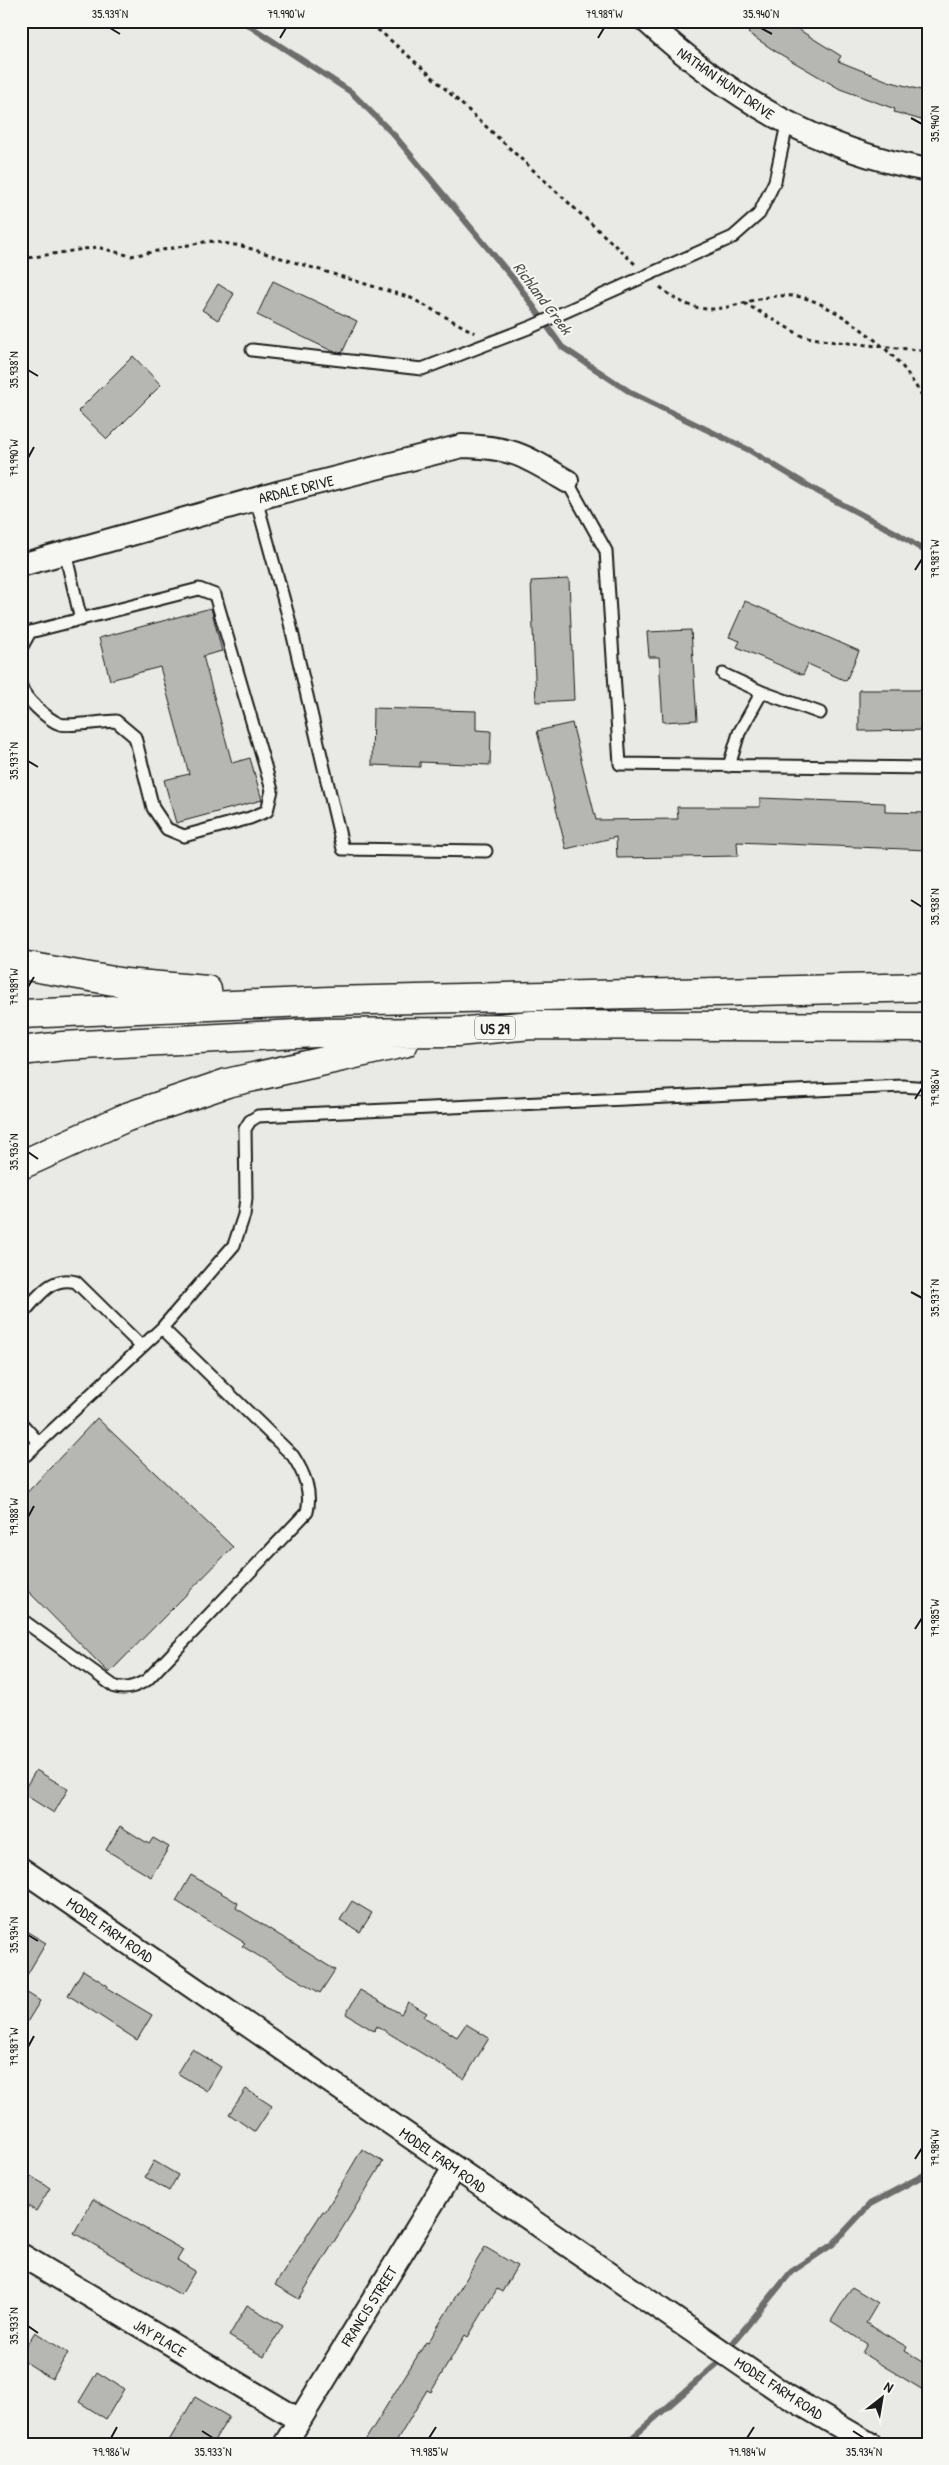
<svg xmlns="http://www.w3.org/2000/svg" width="949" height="2465" viewBox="0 0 949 2465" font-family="'Patrick Hand',sans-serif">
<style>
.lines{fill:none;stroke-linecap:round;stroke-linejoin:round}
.stream{stroke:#6d6d6c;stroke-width:6}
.building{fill:#b6b6b3;stroke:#1c1c1c}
.lane-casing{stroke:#1c1c1c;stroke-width:15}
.street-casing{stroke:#1c1c1c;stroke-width:26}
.highway-casing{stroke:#1c1c1c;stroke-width:31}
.path{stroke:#1c1c1c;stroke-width:3;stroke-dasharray:4 4;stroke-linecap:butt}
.lane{stroke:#f6f6f2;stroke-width:11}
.street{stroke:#f6f6f2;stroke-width:22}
.highway{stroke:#f6f6f2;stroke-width:28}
.ticks{fill:none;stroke:#1c1c1c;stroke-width:2}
.labels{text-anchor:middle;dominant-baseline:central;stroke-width:4;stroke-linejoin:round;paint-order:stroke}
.shield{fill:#f6f6f2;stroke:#5d5d5c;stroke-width:1}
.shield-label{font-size:14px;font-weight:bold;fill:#1c1c1c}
.street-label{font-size:15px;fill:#1c1c1c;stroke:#f6f6f2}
.water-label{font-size:16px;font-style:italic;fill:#525251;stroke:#f6f6f2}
.neatline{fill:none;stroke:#1c1c1c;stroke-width:2}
.ticks-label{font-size:12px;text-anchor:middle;fill:#1c1c1c}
</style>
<rect width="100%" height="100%" fill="#e9e9e5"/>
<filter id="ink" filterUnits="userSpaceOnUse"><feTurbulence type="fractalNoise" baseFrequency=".02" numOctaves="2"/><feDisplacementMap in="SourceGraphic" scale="10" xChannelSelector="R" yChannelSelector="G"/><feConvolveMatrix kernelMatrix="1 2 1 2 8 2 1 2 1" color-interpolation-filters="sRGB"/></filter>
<g filter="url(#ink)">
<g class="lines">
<path class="stream" d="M242,21l109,71 43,43 122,147 46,65 71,47 116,56 68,41 81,43 30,19
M733,2343l58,-71 42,-28 37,-40 58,-31
M625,2444l93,-81"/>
</g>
<path class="building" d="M756,21h29l56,35 -3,5 50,20 40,11v30l-34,-10 1,-3 -55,-20 -65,-38 -27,-18z
M273,281l84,40 -15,32 -10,-2 -75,-36z
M218,284l16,10 -16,26 -16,-10z
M133,356l28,29 -54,54 -29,-28z
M569,579l5,121 -38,2 -5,-121z
M745,601l114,50 -13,30 -38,-17 -5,11 -66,-28 3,-6 -11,-4z
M211,608l11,43 -19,5 29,107 18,-5 12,42 -86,23 -12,-43 25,-6 -29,-107 -50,13 -11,-42z
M691,630l6,90 -34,2 -4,-65h-10l-2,-25z
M859,690h69v40l-69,1z
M373,708l103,3v19l15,1 -1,34 -70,-3v5l-48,-2z
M572,723l24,97 82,-1 -1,-12h83v-9l125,5v9l43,1v37l-191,-8 1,14 -121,2 -1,-21 -50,12 -29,-118z
M97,1418l136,129 -124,126 -88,-89v-85z
M36,1770l32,19 -14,24 -32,-20z
M120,1826l29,18 4,-6 16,9 -18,30 -45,-27z
M191,1875l47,28 -2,5 99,62 -15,23 -78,-47 3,-3 -69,-42z
M352,1901l20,12 -12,19 -20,-12z
M21,1928l25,15 -25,42z
M83,1970l25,16 -1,2 45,27 -15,25 -69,-45z
M21,1989l19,12 -19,31z
M360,1990l41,24 7,-12 19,11 -3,4 33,20 9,-13 23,14 -25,41 -87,-53 -3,5 -28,-17z
M192,2049l29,18 -14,24 -30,-18z
M246,2089l26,17 -17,26 -26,-18z
M362,2149l21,13 -84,137 -24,-14 48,-74 2,1z
M154,2161l24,14 -9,16 -24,-14z
M21,2170l29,18 -14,23 -15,-9z
M93,2199l90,51 -6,10 18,11 -14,24 -107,-62z
M485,2247l32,19 -15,26 -5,-3 -29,48 -3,-2 -34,57 -4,-2 -32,54h-32l63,-102 2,1z
M852,2287l26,16 -12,20 41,24 -2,4 23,14v28l-66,-40 5,-9 -36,-23z
M247,2305l36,21 -19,31 -35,-21z
M35,2332l33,21 -16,26 -31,-20v-5z
M97,2372l27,17 -18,30 -27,-17z
M195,2397l34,20 -17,27h-45z"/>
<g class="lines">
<g class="lane-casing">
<path id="lane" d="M252,350l170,19 109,-42 202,-90 26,-23 16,-33 12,-57
M567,481l39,70 14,213 308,4
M256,499l33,120 54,230 143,2
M65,552l16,68
M21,648l9,-16 169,-43 16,6 57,195 -5,21 -17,7 -66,18 -17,-7 -14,-21 -18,-71 -19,-16c-12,0 -47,6 -56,3 -12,-4 -36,-26 -39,-38
M723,674l39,18
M729,766l10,-33 23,-41 58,21
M21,1315c17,-17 29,-40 55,-33l65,64
M21,1423l18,20
M26,1455l136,-127 72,-83 10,-30 2,-17 -1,-69 5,-8 8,-5 645,-30 25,2
M21,1619l94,68c13,3 21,-1 32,-7l160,-168c5,-21 -3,-39 -14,-56l-131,-128"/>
</g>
<g class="street-casing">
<path id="street" d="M646,21c83,76 170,129 282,149
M21,565l260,-73 181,-46c51,1 63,10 105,35
M21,1869l766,527 83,48
M21,2255l278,165
M285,2444l169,-276"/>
</g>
<g class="highway-casing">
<path id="highway" d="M21,965l104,18 82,7
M21,1014l309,-13 598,-14
M21,1051l42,-5 253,-13 141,-1 75,-7 396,2
M21,1165l106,-48 100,-34 177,-40"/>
</g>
<path class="path" d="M364,21l17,11 47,41 207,191
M21,259l76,-12 34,9 78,-15 33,5 169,52 64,35
M660,287c54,46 78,5 134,9 31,2 88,46 107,69 10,12 17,26 27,38
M744,303l58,33 26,5 100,10"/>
<use href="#lane" class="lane"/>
<use href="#street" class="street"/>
<use href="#highway" class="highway"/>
</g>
</g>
<path class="ticks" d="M110,28l10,6M761,28l11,6M280,38l6,-10M598,38l6,-10M911,118l11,6M28,370l10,6M28,458l6,-11M915,570l7,-11M28,761l10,6M911,900l11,7M28,987l6,-10M915,1099l7,-11M28,1152l10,7M911,1292l11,6M28,1517l6,-11M915,1629l7,-11M28,1935l10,6M28,2047l6,-11M915,2159l7,-11M28,2326l10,7M202,2431l11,7M853,2431l11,7M111,2438l6,-11M429,2438l7,-11M747,2438l7,-11"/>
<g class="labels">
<rect class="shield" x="475" y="1016.5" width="40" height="23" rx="4"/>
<g class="shield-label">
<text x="495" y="1028">US 29</text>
</g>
<g class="street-label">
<text transform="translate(726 83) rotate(35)">NATHAN HUNT DRIVE</text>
<text transform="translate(296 489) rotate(-14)">ARDALE DRIVE</text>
<text transform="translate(110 1930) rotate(35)">MODEL FARM ROAD</text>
<text transform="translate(443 2160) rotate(35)">MODEL FARM ROAD</text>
<text transform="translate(369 2306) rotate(-58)">FRANCIS STREET</text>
<text transform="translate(160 2338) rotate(31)">JAY PLACE</text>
<text transform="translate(779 2388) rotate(33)">MODEL FARM ROAD</text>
</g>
<g class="water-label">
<text transform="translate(543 298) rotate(53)">Richland Creek</text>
</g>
</g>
<rect width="949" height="2465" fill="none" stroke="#f6f6f2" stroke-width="55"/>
<g transform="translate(882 2398) rotate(31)" stroke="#f6f6f2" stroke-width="4" paint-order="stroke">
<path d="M0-4L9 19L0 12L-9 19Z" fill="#1c1c1c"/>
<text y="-8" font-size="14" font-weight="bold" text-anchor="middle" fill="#1c1c1c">N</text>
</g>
<rect x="28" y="28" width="894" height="2410" class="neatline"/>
<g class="ticks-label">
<text x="110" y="18">35.939°N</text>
<text x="286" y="18">79.990°W</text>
<text x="604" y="18">79.989°W</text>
<text x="761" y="18">35.940°N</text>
<text transform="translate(935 124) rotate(-90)" y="4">35.940°N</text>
<text transform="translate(14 370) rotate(-90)" y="4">35.938°N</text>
<text transform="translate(14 458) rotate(-90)" y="4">79.990°W</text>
<text transform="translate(935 559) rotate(-90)" y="4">79.987°W</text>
<text transform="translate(14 761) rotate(-90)" y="4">35.937°N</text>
<text transform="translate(935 907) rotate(-90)" y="4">35.938°N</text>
<text transform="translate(14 987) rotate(-90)" y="4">79.989°W</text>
<text transform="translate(935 1088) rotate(-90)" y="4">79.986°W</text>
<text transform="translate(14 1152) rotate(-90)" y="4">35.936°N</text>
<text transform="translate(935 1298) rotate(-90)" y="4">35.937°N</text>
<text transform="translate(14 1517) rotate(-90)" y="4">79.988°W</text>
<text transform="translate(935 1618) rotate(-90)" y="4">79.985°W</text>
<text transform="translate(14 1935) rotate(-90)" y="4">35.934°N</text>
<text transform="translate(14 2047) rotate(-90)" y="4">79.987°W</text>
<text transform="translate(935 2148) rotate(-90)" y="4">79.984°W</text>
<text transform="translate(14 2326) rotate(-90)" y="4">35.933°N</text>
<text x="111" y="2456">79.986°W</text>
<text x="213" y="2456">35.933°N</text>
<text x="429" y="2456">79.985°W</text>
<text x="747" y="2456">79.984°W</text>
<text x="864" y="2456">35.934°N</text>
</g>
</svg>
